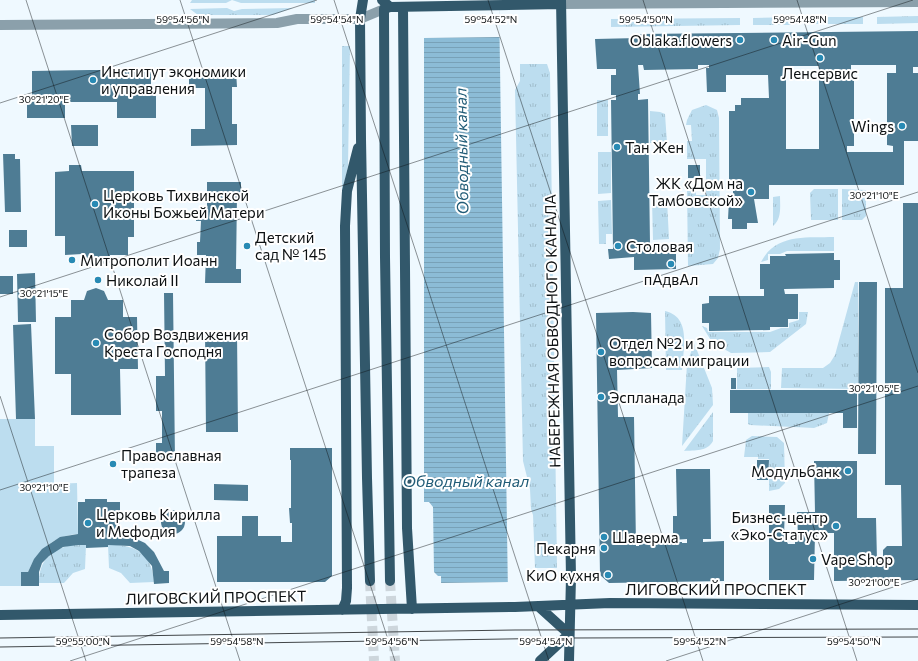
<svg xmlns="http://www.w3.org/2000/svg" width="918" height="661" viewBox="0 0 918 661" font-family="Commissioner,sans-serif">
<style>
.grass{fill:url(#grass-tufts)}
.park{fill:#bcddef}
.water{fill:url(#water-rules)}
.pier{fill:#eff9ff}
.building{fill:#4e7c94;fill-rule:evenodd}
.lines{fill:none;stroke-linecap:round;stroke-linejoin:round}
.major-tunnel{stroke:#cdd6dc;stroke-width:10;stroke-dasharray:10 5;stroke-linecap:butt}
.minor{stroke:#8ba0ab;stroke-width:10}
.major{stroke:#32586b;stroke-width:10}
.tram{stroke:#414649;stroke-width:1}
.ticks{fill:none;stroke:#0d1113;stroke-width:1;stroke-opacity:0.45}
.poi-dot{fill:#288ab4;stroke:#fff;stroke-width:1.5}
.labels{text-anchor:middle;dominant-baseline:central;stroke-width:4;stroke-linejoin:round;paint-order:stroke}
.poi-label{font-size:15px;fill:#0d1113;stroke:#fff;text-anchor:start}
.street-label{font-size:15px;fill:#0d1113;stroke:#fff}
.water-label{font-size:16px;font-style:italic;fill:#215c77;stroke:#fff}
.ticks-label{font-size:10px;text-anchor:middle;fill:#0d1113;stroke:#fff;stroke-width:4;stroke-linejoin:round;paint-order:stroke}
</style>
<defs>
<pattern id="grass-tufts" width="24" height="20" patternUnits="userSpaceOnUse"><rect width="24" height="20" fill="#bcddef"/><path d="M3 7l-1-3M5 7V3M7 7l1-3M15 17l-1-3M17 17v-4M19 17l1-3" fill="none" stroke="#a0bdcc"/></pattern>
<pattern id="water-rules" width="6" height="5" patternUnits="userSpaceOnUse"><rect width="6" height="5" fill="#8cbcd6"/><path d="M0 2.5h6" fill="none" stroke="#78a1b7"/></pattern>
</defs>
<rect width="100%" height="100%" fill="#eff9ff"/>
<path class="grass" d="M192,0h123v3h-74l-9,-3 -6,3h-36z
M227,8l7,3 8,-2 51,-1 -20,7h-75l-8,-6z
M918,16v7l-41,1v-7z
M796,17l1,7 -5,-2 -1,3h-38v-7z
M811,17h52v7h-52z
M740,18v7l-129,2v-8z
M342,46h8l-2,120 -6,28z
M520,64h27l3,9 7,495h-22l-2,-53 -2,-6 -1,-20 -7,-28 -8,-371 5,-9z
M597,100h11v36h-11z
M706,105l11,5 2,8 1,131 -2,9 -5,6 -25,2 -1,-76 9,-1v6h10v-36h-19v-18h5l-1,-16h-5l1,-5 5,-10z
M650,111l10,1 5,2 2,29h-17z
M598,152h13v41l-13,1z
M814,189h24v31h-27l-1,-27z
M842,189l24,1v26l-4,4h-20z
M780,196c0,10 2,23 -7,30v-29z
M611,200l1,34h-6v10h-7l-1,-43z
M652,200h15l2,39 -16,1z
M834,237v14h-47l-7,3h-12v6l-7,2c15,-29 46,-24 73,-25z
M855,282h3v107l-77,-1 1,-20h41l7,-5 5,-8z
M665,311c27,6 18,39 17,59h-16z
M799,312h9l-2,12 -36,28 -39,1 -19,-11 -10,-16 5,2 1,4h62l11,-4h8v-5l10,-3z
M694,343l18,45 1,17 -31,41 5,-82z
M769,367l2,5v17h-34v-21z
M713,412v29c-6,11 -18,9 -29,10z
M748,413h81l-2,10 -13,5 -64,-3 -2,-1z
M752,436l25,1 7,6 1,40 -6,6 -10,2v-32h-11v-2h-14l2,-17z
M71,545h15l-1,24 -12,4 -9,10h-25c0,-22 11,-33 32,-38z
M108,545c27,-1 44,8 46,37l-24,1 -9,-10 -12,-5z"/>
<path class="park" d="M0,419h35v27h19v38l23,-1 1,51c-25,2 -40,16 -50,38h-7v14h-21z"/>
<path class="water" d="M424,0h75l10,661h-67l-1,-85h-3l-4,-4 -1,-65 -4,-5h-5z"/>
<path class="pier" d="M424,0h75l1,37 -76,1z
M510,582l1,79h-71v-78z"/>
<path class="building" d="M918,31v36h-5v6h5v68h-14v44h-135v14h-15l4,24h-11v6h-15v-10h-4l1,-19h4v-18h-4v-71h6v-6h6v-7h28l-1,-23h-42v17h-19l-1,-24h3v-3h-11v4l-54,1 -1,-5h-5l2,29h-2v6l10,-1 2,145h-1v5l21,-1v6h6v15l-42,1v-13l-25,2 -1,-10h5l-2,-149h5v-5h-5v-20h5v-6h-19l-2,-30 43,-1v-4zM851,65h45v8h-9v72l6,1v6h-46v-6h7v-73h-3zM786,66h33v83h-33z
M90,70h61v23h5v25h-39v-16h-52v16h-38v-23h5v-24z
M189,71h47l1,16h-5v37h5v21l-46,1v-17h14v-41h-16z
M71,125h27v21h-26z
M3,154h12v5h5l1,53h-16z
M69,165h12l1,6h52v66h-6v18h-18v8h-28v-9l-17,1v-19h-10v-64l14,-1z
M688,165h12v13h-12z
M207,182h34v12h-4l-1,75h5v14h-36l1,-28h-9v-13h3l1,-21h-5v-12h11z
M903,203h15v377l-84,1v-48h-19l-1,47h-45v-75h16l-1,31 4,8h7v-7h3l-1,-25h18l-1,-51h43v57h19l1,43h6v-11l4,-4h15l-1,-61h-16v-197h18z
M9,230h18v17h-18z
M834,253v7h6v20h-6v8l-50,1 1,5h13v25h-10v8h-18v3l-61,1v-8h-7v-19l7,-1v-7h55v-7h-4v-25h10v-8h16l-1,-2z
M35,273l1,49h-18l-1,-48z
M0,276h13v18h-13z
M859,282h18l-1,172h-18z
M96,288l8,3 4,9h15v17h14l1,52h-18l1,46h-50v-41h-16v-57h16v-17h13l3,-9z
M164,293h9l2,168h-19v-18h6v-32h-6v-35h9z
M633,312l18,1 1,55 -35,2 1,47h16l2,129h3v-4h43v1h5v-4l-14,1v-24h4l-1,-47h34l1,70h-8v3l21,-1v40l-115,2 -9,-8 -4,-262z
M31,324l4,95h-19l-3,-94z
M205,332h32l1,100h-32z
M731,378h5v11h-5z
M730,390h127v38h-14v-15h-113z
M290,448h42v128l-7,6h-108v-46h25v-20h16v20h23v6h11v-19h-2l-1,-15h2v-48h-1z
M757,460h12l-1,20h-11z
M214,484l34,1v16l-34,-1z
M85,499h22v3h13v33l12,2 13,6 9,9 10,19h5v12l-15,1 -2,-18 -13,-15 -9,-5 -22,-1v2l-22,1v-3h-8l-15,2 -14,9 -7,7 -3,9v14h-18v-14h7l6,-13 8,-10 18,-12 18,-3v-32h7z
M161 522a12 12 0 1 1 24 0a12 12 0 1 1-24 0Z"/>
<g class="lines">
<path class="major-tunnel" d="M370,581l4,80
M390,581l5,80"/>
<path class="minor" d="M561,4l357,-2
M0,25l277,-2 20,-4h63l24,-10"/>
<path class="major" d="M363,0l-3,19 1,120 6,339 3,103
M382,0l8,7
M561,0l10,577 -2,84
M403,7l4,521 5,81
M390,581l-5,-324 -1,-248 6,-2 171,-3
M538,606l31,28
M342,610l4,-9 1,-13 -2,-362 2,-35 11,-43
M0,615l515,-8 95,-4 308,2
M540,661l29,-27"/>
<path class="tram" d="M0,638l515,-8 403,-1
M0,647l569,-9 349,-1"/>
</g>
<path class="ticks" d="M26,0l214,661M180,0l215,661M334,0l215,661M488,0l215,661M643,0l214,661M797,0l121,373M0,103l317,-103M0,297l913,-297M0,396l86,265M0,490l918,-298M70,661l848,-275M666,661l252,-82"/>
<g class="poi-dot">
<circle cx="740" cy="40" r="4"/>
<circle cx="774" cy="40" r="4"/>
<circle cx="820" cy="58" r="4"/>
<circle cx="93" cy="80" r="4"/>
<circle cx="902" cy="126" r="4"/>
<circle cx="617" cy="147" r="4"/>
<circle cx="751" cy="192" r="4"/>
<circle cx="95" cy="204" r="4"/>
<circle cx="247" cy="246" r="4"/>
<circle cx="618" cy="246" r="4"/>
<circle cx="72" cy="260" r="4"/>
<circle cx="671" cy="264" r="4"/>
<circle cx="98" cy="280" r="4"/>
<circle cx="96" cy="343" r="4"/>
<circle cx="601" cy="352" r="4"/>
<circle cx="601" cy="397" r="4"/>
<circle cx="113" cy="464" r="4"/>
<circle cx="848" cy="471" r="4"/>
<circle cx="88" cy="523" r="4"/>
<circle cx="836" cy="526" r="4"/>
<circle cx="604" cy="537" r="4"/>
<circle cx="604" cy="548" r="4"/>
<circle cx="813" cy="559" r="4"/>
<circle cx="608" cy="575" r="4"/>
</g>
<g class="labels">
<g class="poi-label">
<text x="732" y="40" text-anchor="end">Oblaka.flowers</text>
<text x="782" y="40">Air-Gun</text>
<text x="101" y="71">Институт экономики<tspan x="101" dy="17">и управления</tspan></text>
<text x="820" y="73" text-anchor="middle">Ленсервис</text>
<text x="894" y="126" text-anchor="end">Wings</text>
<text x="625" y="147">Тан Жен</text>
<text x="743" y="183" text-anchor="end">ЖК «Дом на<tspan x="743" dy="17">Тамбовской»</tspan></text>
<text x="103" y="195">Церковь Тихвинской<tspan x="103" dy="17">Иконы Божьей Матери</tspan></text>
<text x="255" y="237">Детский<tspan x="255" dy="17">сад № 145</tspan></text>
<text x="626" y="246">Столовая</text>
<text x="80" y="260">Митрополит Иоанн</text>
<text x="671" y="279" text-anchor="middle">пАдвАл</text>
<text x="106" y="280">Николай II</text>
<text x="104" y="334">Собор Воздвижения<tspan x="104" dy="17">Креста Господня</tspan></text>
<text x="609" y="343">Отдел №2 и 3 по<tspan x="609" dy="17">вопросам миграции</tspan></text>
<text x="609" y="397">Эспланада</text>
<text x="121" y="455">Православная<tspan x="121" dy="17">трапеза</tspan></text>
<text x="840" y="471" text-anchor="end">Модульбанк</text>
<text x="96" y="514">Церковь Кирилла<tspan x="96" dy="17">и Мефодия</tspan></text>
<text x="828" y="517" text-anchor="end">Бизнес-центр<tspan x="828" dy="17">«Эко-Статус»</tspan></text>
<text x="612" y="537">Шаверма</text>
<text x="596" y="548" text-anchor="end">Пекарня</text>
<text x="821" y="559">Vape Shop</text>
<text x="600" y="575" text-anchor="end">КиО кухня</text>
</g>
<g class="street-label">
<text transform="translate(552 331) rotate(-91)">НАБЕРЕЖНАЯ ОБВОДНОГО КАНАЛА</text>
<text x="716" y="589">ЛИГОВСКИЙ ПРОСПЕКТ</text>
<text transform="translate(216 597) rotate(-1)">ЛИГОВСКИЙ ПРОСПЕКТ</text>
</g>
<g class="water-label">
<text transform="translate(461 151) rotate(-91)">Обводный канал</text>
<text x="466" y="480">Обводный канал</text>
</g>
</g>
<g class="ticks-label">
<text x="183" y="23">59°54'56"N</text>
<text x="337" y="23">59°54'54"N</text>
<text x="491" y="23">59°54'52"N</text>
<text x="646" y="23">59°54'50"N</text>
<text x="800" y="23">59°54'48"N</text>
<text x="44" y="103">30°21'20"E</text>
<text x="874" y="199">30°21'10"E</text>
<text x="44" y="297">30°21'15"E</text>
<text x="874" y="392">30°21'05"E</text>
<text x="44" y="491">30°21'10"E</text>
<text x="874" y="586">30°21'00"E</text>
<text x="83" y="645">59°55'00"N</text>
<text x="237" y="645">59°54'58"N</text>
<text x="392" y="645">59°54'56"N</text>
<text x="546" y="645">59°54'54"N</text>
<text x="700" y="645">59°54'52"N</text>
<text x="854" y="645">59°54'50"N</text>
</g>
</svg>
